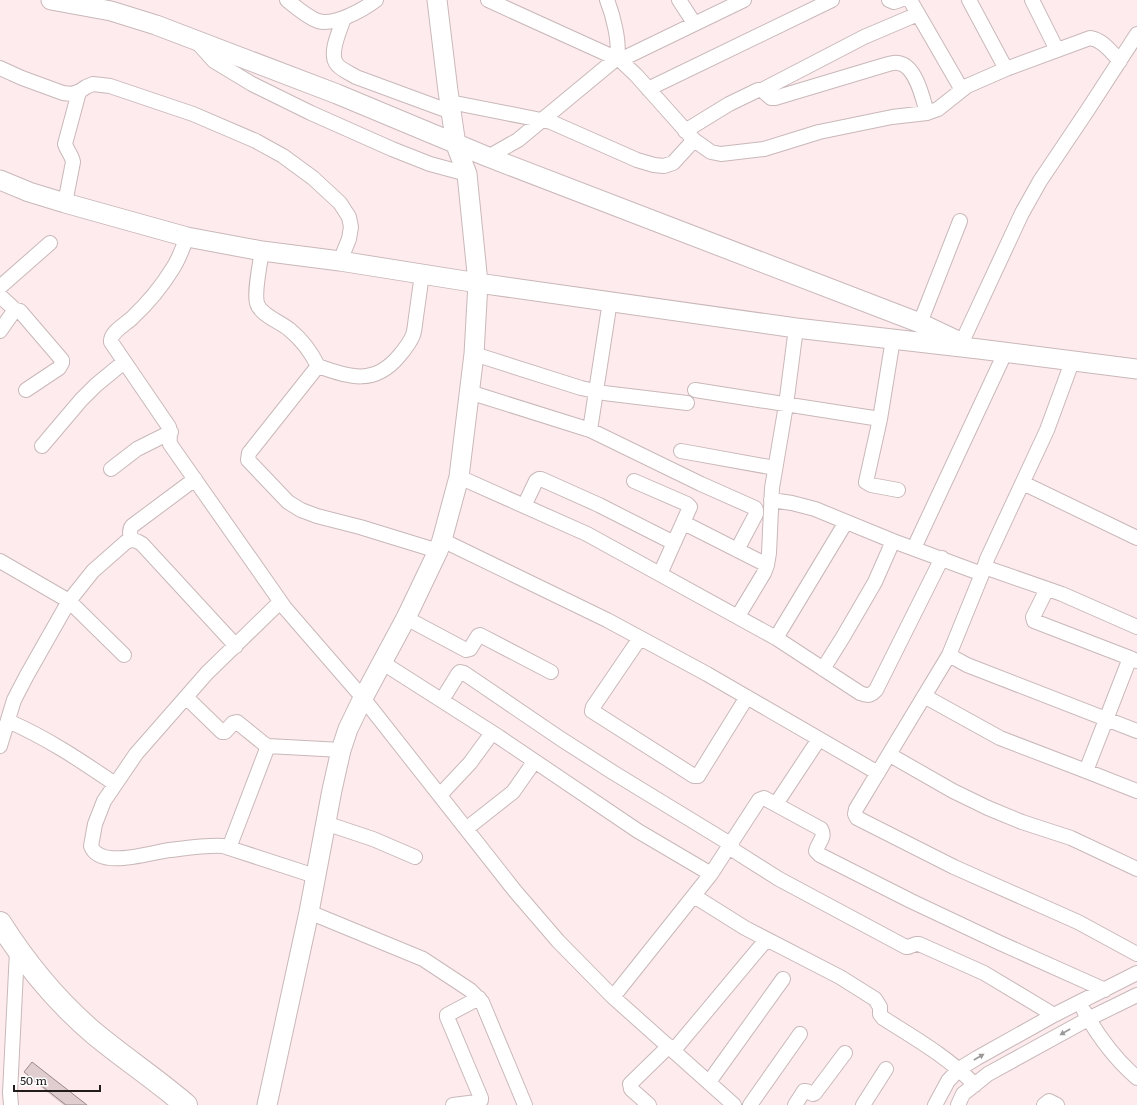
<svg xmlns="http://www.w3.org/2000/svg" width="1137" height="1105" viewBox="0 0 1137 1105" font-family="Literata,serif">
<style>
.building{fill:#dfcdcf;stroke:#9a8a8b;filter:url(#shadow)}
.lines{fill:none;stroke-linecap:round;stroke-linejoin:round}
.street-casing{stroke:#c9b8b9;stroke-width:16}
.secondary-casing{stroke:#c9b8b9;stroke-width:21}
.primary-casing{stroke:#c9b8b9;stroke-width:24}
.street{stroke:#fff;stroke-width:14}
.secondary{stroke:#fff;stroke-width:19}
.primary{stroke:#fff;stroke-width:22}
.oneway{fill:#9b9898}
</style>
<defs>
<filter id="shadow"><feDropShadow dx="3.5" dy="3.5" stdDeviation="0" flood-color="#0004"/></filter>
</defs>
<rect width="100%" height="100%" fill="#feebed"/>
<path class="building" d="M32,1062l55,43h-21l-42,-33z"/>
<g class="lines">
<g class="street-casing">
<path id="street" d="M287,0c9,7 20,17 31,21 16,5 45,-11 58,-21
M488,0l132,60 16,15 58,65 17,12 10,2 43,-5 55,-17 73,-15 35,-4 11,-4 29,-23 39,-17 84,-31c13,2 21,14 30,23
M679,0l15,23
M889,0l5,2 6,-2
M910,0l52,90
M969,0l37,69
M1032,0l25,50
M344,18c-4,12 -15,34 -8,45 3,6 14,10 20,14l95,35
M196,41l18,20 38,23 59,29 81,36 38,15 37,10
M620,60l124,-60
M0,68l22,10 41,15 9,1 8,-3 6,-4 7,-3 17,2 83,28 63,27 27,15 30,22 27,25 9,14 2,10 -2,12 -9,22
M648,89l184,-89
M762,90l102,-53 54,-23
M450,102l101,20 86,38 17,5 10,1 9,-3 21,-23
M685,131l44,-27 29,-14h4l9,8h4l110,-33c4,-1 9,-3 13,-2 18,2 25,36 29,50
M488,157l30,-17 99,-82c3,-16 -4,-43 -10,-58
M65,203l8,-41c-1,-7 -6,-11 -8,-18l14,-52
M187,237c-4,10 -8,22 -14,31 -11,18 -25,35 -41,50 -6,6 -22,14 -21,24l58,85c2,6 0,11 1,17l115,164 78,90 152,193 43,50 55,56 121,108
M262,251c-2,13 -8,41 -5,52 3,12 24,19 33,27 12,10 21,22 28,36
M422,274c-2,14 -4,28 -6,43 -1,6 -1,12 -3,18 -3,8 -8,14 -14,21 -24,29 -49,22 -81,10l-69,87 -1,7 40,42 13,8 16,6 43,11 78,24
M0,287l50,-44
M0,296l12,11 2,4 -14,20
M13,309l7,2 42,49v3l-3,5 -33,22
M920,323l40,-102
M962,342l60,-129 18,-32 47,-70 50,-77
M474,354l107,34 23,5 83,10
M1072,362l-25,68 -60,129 -5,15 -33,81 -93,154 -1,5 2,4 6,3 91,46 124,55 59,32
M695,390l185,29 13,-80
M469,392l121,38 20,-129
M880,419l-14,63 5,3 27,5
M590,430l111,54 54,24 1,2v4l-19,36
M42,446l39,-46 15,-15 28,-23
M681,451l94,17
M111,469l26,-20 34,-17
M459,477l128,57 189,104 84,55c8,3 10,3 16,-3l66,-132
M634,481l53,23 3,3 -30,67
M1023,483l114,55
M771,500l21,3 23,6 78,32 89,33
M524,506l12,-25 3,-2h2l58,26 75,38
M684,523l83,42
M131,539c-1,-5 -2,-9 1,-13l63,-47
M442,540l165,80 100,54 171,99
M914,548l91,-195
M0,561l69,40 55,54
M984,567l78,27 75,33
M1047,589l-14,28 1,4 96,37
M280,602l-73,71 -71,81 -32,47 -9,23 -4,22c9,24 60,6 79,4 17,-2 36,-5 53,-4l92,30
M738,616l26,-43 3,-8 2,-12 3,-65 14,-83 10,-77
M406,618l60,32 4,-1 8,-13 2,-1 71,37
M640,638l-47,69 -1,4 102,65h4l49,-79
M776,638l70,-116
M949,655l18,10 170,66
M383,663l116,74 139,94 73,43
M823,669l20,-32 32,-55 18,-41
M924,696l76,42 86,33 44,-113 7,3
M186,697l36,35h3l8,-9 4,-1 26,21 5,3 73,4
M442,700l16,-26 2,-2 4,1 97,66 53,34 118,72
M8,721c39,17 72,39 107,63
M0,746l14,-46 13,-25 42,-74 24,-30 33,-29c6,-3 10,-2 16,2l94,102
M890,755l63,36 35,17 34,14 49,16 66,31
M1086,771l51,20
M440,795l30,-32 22,-30
M776,804l43,-65
M325,823l48,16 42,18
M466,829l47,-37 21,-30
M229,848l39,-102
M730,848l49,31 127,68h2l8,-3h3l65,29 70,42
M694,896l51,32 95,49 35,22 5,8v7l3,4c33,21 65,39 92,67
M309,912l114,47 47,31 12,12 43,103
M613,997l98,-123 48,-74 5,-2 57,31c5,9 -3,13 -5,22l4,4 91,46 89,42 105,47
M1084,1011c14,25 31,48 53,67
M674,1050l92,-110
M709,1082l74,-103
M11,1105l-1,-12 7,-142
M453,1105l24,-3 4,-2v-2l-34,-81v-2l32,-17
M649,1105l-18,-16 -1,-5 39,-38
M750,1105l50,-71
M795,1105l9,-14h2l7,3 2,-1 30,-40
M863,1105l23,-36
M935,1105l13,-24 11,-12 18,-11 77,-43 83,-42
M958,1105l5,-11 25,-20 100,-55 49,-24
M1044,1105l5,-4 8,4"/>
</g>
<g class="secondary-casing">
<path id="secondary" d="M51,0l60,11 45,14 181,69 151,63 432,166 38,18
M0,180l29,12 36,11 122,34 75,14 78,10 138,22 318,45 183,21 158,20
M267,1105l42,-193 23,-122 9,-40 7,-21 15,-31 43,-80 32,-67 4,-11 17,-63 15,-123 4,-71 -11,-109 -11,-29 -8,-54 -11,-91"/>
</g>
<g class="primary-casing">
<path id="primary" d="M0,923c26,41 57,79 95,111 29,24 62,46 91,71"/>
</g>
<use href="#street" class="street"/>
<use href="#secondary" class="secondary"/>
<use href="#primary" class="primary"/>
</g>
<defs><path id="oneway-solid" d="M-6-.8H1V-3.2L6.5 0L1 3.2V.8H-6Z"/></defs>
<g class="oneway">
<use href="#oneway-solid" transform="translate(1065 1032) rotate(150)"/>
<use href="#oneway-solid" transform="translate(979 1057) rotate(-30)"/>
</g>
<path d="M14 1085v6h86v-6" fill="none" stroke="#211b1b" stroke-width="2"/>
<text x="20" y="1085" font-size="12" fill="#211b1b" stroke="#ffffff" stroke-width="3" paint-order="stroke">50 m</text>
</svg>
